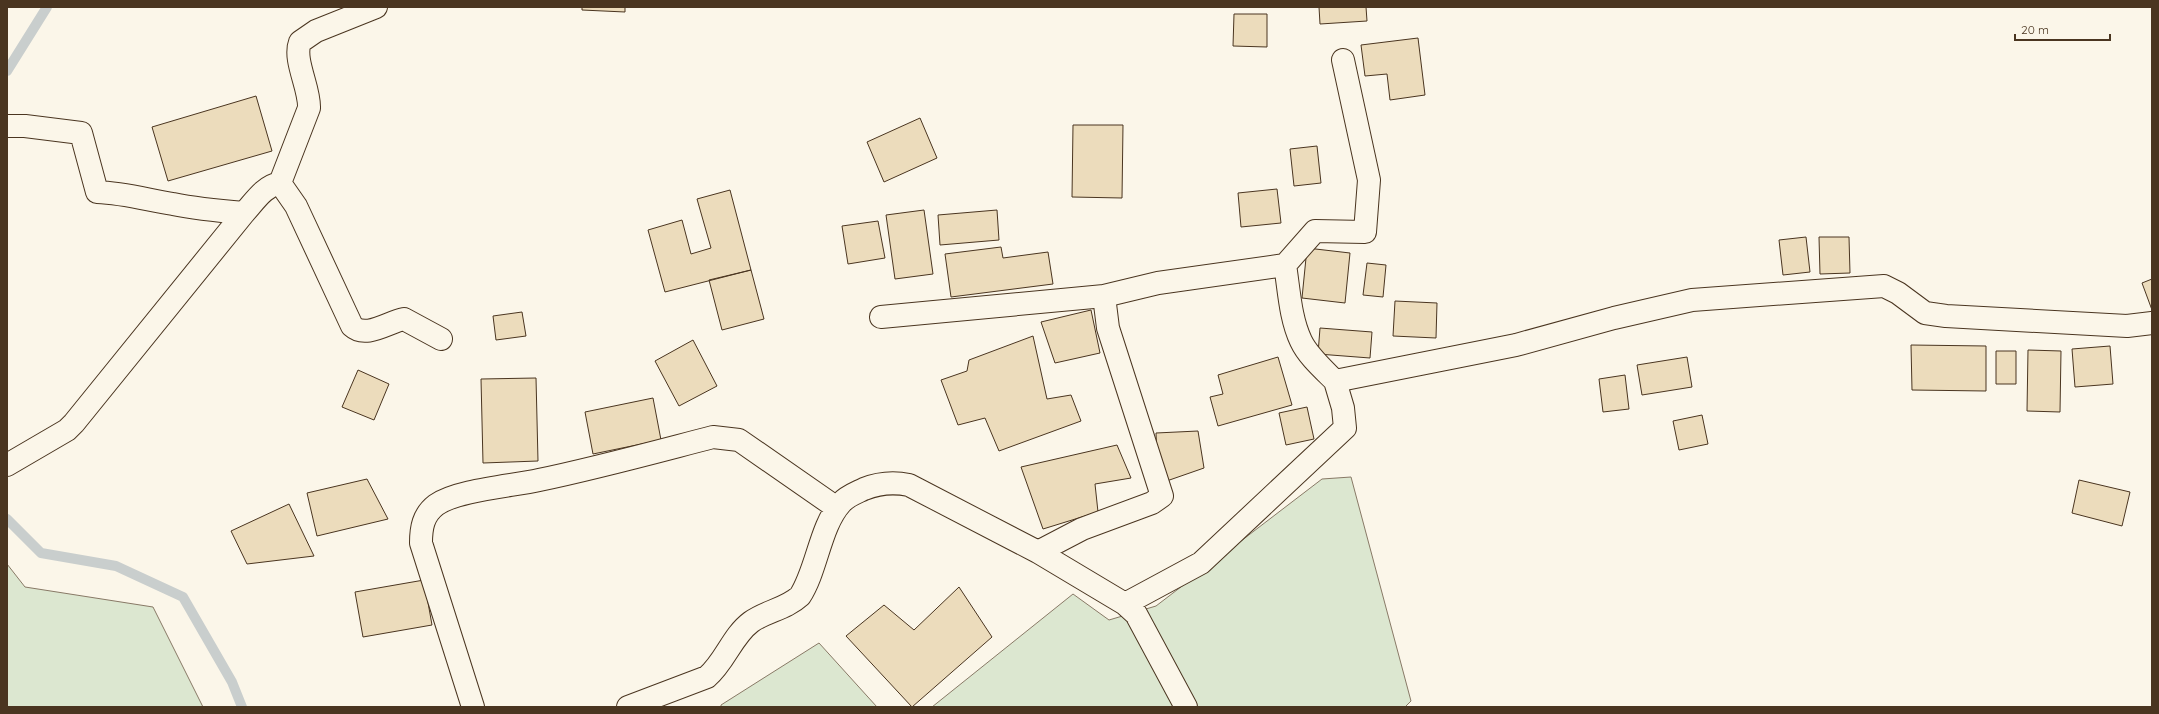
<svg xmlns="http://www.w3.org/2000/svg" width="2159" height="714" viewBox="0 0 2159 714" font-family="Quicksand,sans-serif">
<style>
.green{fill:#dce7d0;stroke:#887966}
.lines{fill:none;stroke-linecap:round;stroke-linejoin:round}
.stream{stroke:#c9cecd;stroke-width:10}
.building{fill:#ecdcbc;stroke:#4a3520}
.minor-casing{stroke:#4a3520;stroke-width:24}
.minor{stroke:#fbf6e9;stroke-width:22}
</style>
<rect width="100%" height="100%" fill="#fbf6e9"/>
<path class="green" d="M1351,477l60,224 -6,6h-473l141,-113 36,26 47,-14 166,-127z
M7,564l18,23 128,20 50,100h-196z
M819,643l58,64h-156v-2z"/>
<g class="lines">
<path class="stream" d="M7,71l40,-64
M7,519l34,34 75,13 67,31 49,85 10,25"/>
</g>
<path class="building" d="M582,7h43v5l-43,-2z
M1319,7h47l1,14 -47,3z
M1234,14h33v33l-34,-1z
M1418,38l7,57 -35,5 -3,-26 -22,2 -4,-31z
M256,96l16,55 -104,30 -16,-54z
M920,118l17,40 -53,24 -17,-40z
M1073,125h50l-1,73 -50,-1z
M1317,146l4,37 -27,3 -4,-37z
M1277,189l4,34 -40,4 -3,-34z
M730,190l21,80 -86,22 -17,-62 34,-10 9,34 20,-6 -14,-49z
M924,210l9,64 -38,5 -9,-64z
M997,210l2,30 -59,5 -2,-30z
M878,221l7,37 -37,6 -6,-38z
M1806,237l4,35 -27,3 -4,-35z
M1819,237h30l1,36 -30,1z
M1001,247l2,11 45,-6 5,32 -102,13 -6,-43z
M1307,248l43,5 -5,50 -43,-5z
M1367,263l19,2 -3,32 -20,-2z
M751,270l13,49 -42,11 -13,-50z
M2152,279v31l-10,-27z
M1395,301l42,2 -1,35 -43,-2z
M1091,310l9,43 -45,10 -14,-41z
M522,312l4,24 -30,4 -3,-24z
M1320,328l52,4 -2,26 -52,-4z
M1033,336l14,63 24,-4 10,26 -82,30 -14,-33 -27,7 -17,-45 26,-9 2,-11z
M693,340l24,46 -38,20 -24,-45z
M1911,345l75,1v45l-74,-1z
M2110,346l3,38 -38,3 -3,-38z
M2028,350l33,1 -1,61 -33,-1z
M1996,351h20v33h-20z
M1278,357l14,48 -74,21 -8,-29 13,-3 -5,-19z
M1687,357l5,30 -50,8 -5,-30z
M358,370l31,14 -15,36 -32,-13z
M1625,375l4,34 -26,3 -4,-33z
M536,378l2,83 -55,2 -2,-84z
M653,398l8,42 -68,14 -8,-42z
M1307,407l7,32 -28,6 -7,-32z
M1702,415l6,29 -29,6 -6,-29z
M1198,431l6,37 -46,16 -2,-51z
M1117,445l14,33 -36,6 3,28 -55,17 -22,-62z
M367,479l21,40 -71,17 -10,-43z
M2079,480l51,12 -8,34 -50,-13z
M289,504l25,52 -67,8 -16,-33z
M424,580l8,45 -69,12 -8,-45z
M959,587l33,50 -80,70 -66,-71 38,-31 30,25z"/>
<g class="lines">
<g class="minor-casing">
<path id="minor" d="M7,126h18l56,7 16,59c27,1 51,8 76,12 24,5 47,7 71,9
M280,183l29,-75c1,-20 -16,-48 -9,-66l16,-11 60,-24
M1285,265c4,24 5,53 16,76 7,15 22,28 34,40
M881,317l223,-21
M7,465l60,-35 7,-7 170,-210c11,-12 20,-27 36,-30l16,23 56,120c14,13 36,-4 52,-7l37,20
M1038,552l44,-23 70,-26 10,-7 -54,-168 -4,-32 54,-13 127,-18 30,-34 50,1 4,-52 -26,-120
M1125,604l76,-41 144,-135 -2,-20 -8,-27 181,-36 98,-27 78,-18 192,-14 14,7 27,20 21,3 181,10 25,-3
M473,707l-52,-164c0,-15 2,-28 15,-38 21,-15 76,-19 103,-25 58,-12 116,-28 174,-43l26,3 98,68
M628,707l79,-30c18,-15 25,-41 44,-55 15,-11 35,-13 49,-26 17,-26 20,-70 41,-93 6,-7 15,-10 23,-14 15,-6 30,-7 45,-4l129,67 87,52 11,10 50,93"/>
</g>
<use href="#minor" class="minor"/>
</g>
<rect width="2159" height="714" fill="none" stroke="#4a3520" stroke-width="16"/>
<path d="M2015 34v6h95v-6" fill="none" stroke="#4a3520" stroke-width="2"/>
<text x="2021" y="34" font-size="12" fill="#4a3520" stroke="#fbf6e9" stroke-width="3" paint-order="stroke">20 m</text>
</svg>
